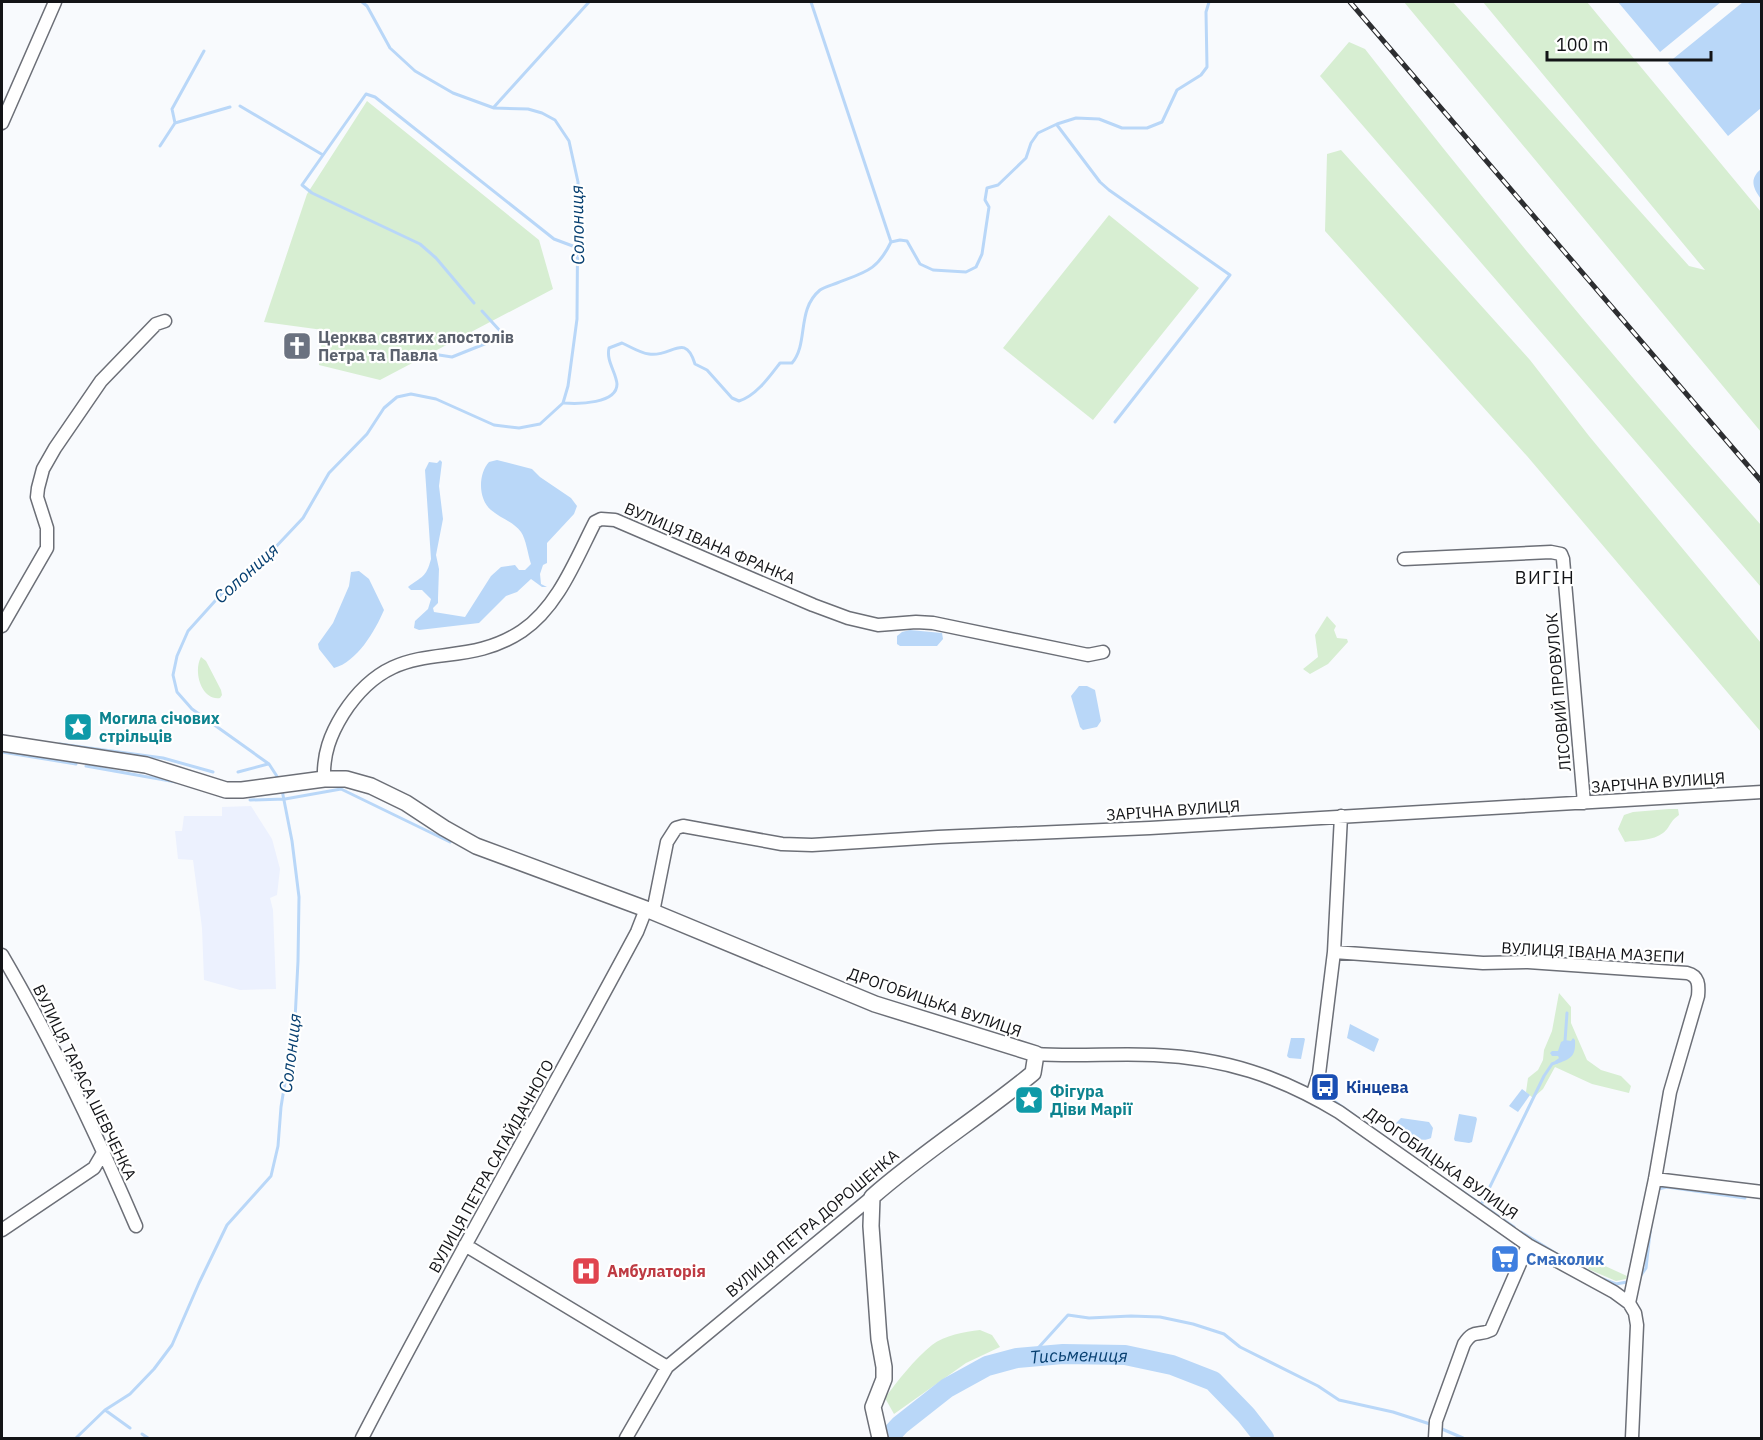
<svg xmlns="http://www.w3.org/2000/svg" width="1763" height="1440" viewBox="0 0 1763 1440" font-family="'IBM Plex Sans',sans-serif">
<style>
.built{fill:#ecf1fe}
.green{fill:#d7eed2}
.water{fill:#b9d7f8}
.lines{fill:none;stroke-linecap:round;stroke-linejoin:round}
.stream{stroke:#b9d7f8;stroke-width:3}
.river{stroke:#b9d7f8;stroke-width:20}
.minor-casing{stroke:#6c6f77;stroke-width:15}
.tertiary-casing{stroke:#6c6f77;stroke-width:18}
.minor{stroke:#fff;stroke-width:12}
.tertiary{stroke:#fff;stroke-width:15}
.rail-casing{stroke:#2d2e31;stroke-width:5}
.rail{stroke:#fff;stroke-width:3;stroke-dasharray:9;stroke-linecap:butt}
.labels{text-anchor:middle;dominant-baseline:central;stroke-width:4.5;stroke-linejoin:round;paint-order:stroke}
.worship-label{font-size:16px;font-weight:bold;fill:#5b616d;stroke:#fff;text-anchor:start}
.street-label{font-size:16px;fill:#131417;stroke:#fff}
.culture-label{font-size:16px;font-weight:bold;fill:#0d838f;stroke:#fff;text-anchor:start}
.transit-label{font-size:16px;font-weight:bold;fill:#164399;stroke:#fff;text-anchor:start}
.shop-label{font-size:16px;font-weight:bold;fill:#366cbe;stroke:#fff;text-anchor:start}
.health-label{font-size:16px;font-weight:bold;fill:#be3a42;stroke:#fff;text-anchor:start}
.water-label{font-size:18px;font-style:italic;fill:#084071;stroke:#fff}
.neighbourhood-label{font-size:18px;letter-spacing:1.5px;fill:#131417;stroke:#fff}
</style>
<rect width="100%" height="100%" fill="#f8fafd"/>
<path class="built" d="M251,806l21,33 8,30 -3,26 -7,3 3,12 3,79 -36,1 -36,-10 -2,-52 -9,-68 -15,-1 -3,-28h7l2,-15h38v-9z"/>
<path class="green" d="M1404,2h49l236,264 16,4 -222,-268h104l174,210v220z
M1349,42l16,7c127,163 259,322 396,476v62l-441,-511z
M367,101l172,139 14,49 -173,91 -61,-15 4,-35 -59,-8 43,-128z
M1341,150l189,210 59,76 172,207v89l-234,-276 -202,-225 2,-77z
M1109,215l90,73 -106,132 -90,-72z
M1327,616l9,10 -2,4 3,8 10,1 1,3 -20,22 -18,10 -7,-5 15,-12 -3,-22z
M201,657l5,4 15,29 1,5 -2,3c-19,3 -27,-27 -19,-41z
M1669,809h9l1,6c-11,8 -8,12 -16,18 -10,8 -26,7 -38,9l-7,-13 6,-14 9,-3z
M1559,993l12,14v16l16,37 14,10 20,6 10,10 -2,7 -37,-9 -37,-17 -12,22 -10,9 -7,-6 2,-14 10,-8 5,-10 1,-10 8,-19z
M1592,1260l35,16 -1,3 -10,2 -28,-12z
M980,1330l12,5 8,12 -34,16 -72,51 -9,-16c13,-18 29,-38 47,-53 13,-10 32,-13 48,-15z"/>
<path class="water" d="M1618,2h103l-61,50z
M1743,2h18v106l-33,28 -60,-73z
M1761,169v30c-8,-11 -12,-20 0,-30z
M440,460l2,2 -3,24 4,33 -7,36 3,14 -1,29v5l-5,5 1,4 31,5 26,-41 10,-9 14,-2 4,5h6l6,-6c-3,-9 -5,-25 -10,-32 -7,-10 -21,-14 -30,-22 -13,-11 -13,-36 -2,-48l8,-2 35,9 8,8 31,21 6,8 -3,8 -27,29v20l-4,2 -3,9 1,10 6,3h-5l-11,-8 -14,13 -11,4 -27,27 -60,7 -5,-2 1,-7 13,-12 3,-10 -9,-9h-11l-3,-3c14,-11 18,-9 23,-28l-6,-89 4,-8 8,1z
M359,571l10,8 15,31c-9,21 -27,52 -50,58l-15,-19 -1,-5 15,-21 16,-37 2,-14z
M910,630l32,3 1,6 -6,7h-37l-3,-2v-8l5,-4z
M1079,686h8l8,4 6,31 -4,6 -14,3 -3,-3 -9,-31z
M1350,1024l29,15 -5,13 -27,-14z
M1291,1038h13l1,1 -4,20 -12,-1 -2,-2z
M1573,1038l2,2c1,16 -4,19 -19,24l-1,-3 4,-3 -1,-2h-6l-2,-3 2,-2h6l3,-9 4,-2 6,1z
M1522,1089l8,6 -12,17 -9,-6z
M1459,1114l17,3 1,2 -5,23 -3,1 -14,-2 -1,-2z
M1401,1118l28,4 4,6 -2,10c-11,6 -23,-5 -34,-8l-2,-6z"/>
<g class="lines">
<path class="stream" d="M811,2l80,240
M240,106l83,49
M494,107l95,-105
M175,123l-3,-14 32,-58
M1057,125l43,57 9,8 121,85 -115,147
M160,146l15,-23 55,-16
M474,303l-38,-45 -16,-14 -108,-51 -10,-8 64,-91 9,3 179,142 24,9
M403,361l23,-8 26,4 45,-18 4,-3v-4l-19,-21
M564,403c14,1 53,1 53,-19 -1,-12 -11,-23 -8,-36l13,-5c9,4 18,10 27,11 22,4 36,-23 46,10l12,6 25,28 7,3c17,-5 31,-25 41,-38h12c17,-20 4,-53 28,-73 4,-3 12,-5 17,-7 28,-11 40,-12 54,-41l9,-2 7,1 13,23 13,6 33,2 10,-5 6,-13 7,-47 -4,-7 2,-12 11,-3 28,-27 5,-15 7,-10 19,-9 19,-6 23,1 23,9h25l15,-6 15,-32 24,-15 6,-8 -1,-55 3,-10
M60,744l103,14 50,14
M2,752l74,12
M86,766l90,16
M238,772l30,-8
M280,781l-11,-17 -77,-55 -15,-17 -4,-17 4,-19 11,-25 36,-40 46,-38 33,-35 26,-45 38,-39 17,-26 13,-11 14,-3 25,5 58,26 25,3 21,-4 23,-21 5,-17 9,-67 1,-137 -9,-41 -14,-21 -13,-7 -14,-4 -34,-1 -41,-15 -38,-22 -25,-23 -23,-42 -5,-4
M250,800l35,-1 56,-10 109,53
M1565,1041l2,-28
M1323,1093l68,49
M1456,1187l58,40
M1658,1189l9,-2 78,11
M1482,1203l62,-127 8,-12 5,-2
M1521,1232l44,27
M1639,1278l7,-10 5,-44
M1603,1279l13,5 11,-2
M1030,1357l38,-42 21,3 42,-2 29,1 33,7 31,10 16,13 78,39 21,14 54,12 37,12
M105,1410l25,18
M1442,1429l21,9
M142,1434l6,4
M76,1438l29,-28 25,-16 24,-25 18,-24 27,-62 28,-58 44,-49 7,-30 3,-39 14,-87 3,-59 1,-64 -7,-56 -10,-51"/>
<path class="river" id="s1" d="M888,1438l12,-13 47,-37 40,-22 30,-8 46,-4 62,1 47,10 41,16 33,34 18,23"/>
<g class="minor-casing">
<path id="minor" d="M2,123l53,-121
M1404,559l147,-7 10,2 2,5 21,244
M2,626l45,-78v-20l-10,-31 1,-9 5,-19 12,-21 46,-67 55,-57 9,-3
M324,779c-1,-25 6,-44 19,-65 54,-84 113,-39 179,-83 36,-24 54,-72 73,-109l6,-3 14,1 198,85 35,13 30,7 38,-3 17,1 155,32 15,-3
M653,912l14,-70 9,-14 7,-2 99,18 30,1 126,-8 212,-9 612,-36
M1334,952l149,11 45,-1 159,11c12,3 12,12 11,23l-28,96 -15,87 -26,124
M2,955c51,87 94,178 134,271
M1036,1054c39,3 79,-1 118,1 71,3 125,21 185,57l189,133 86,47 15,11 6,10 2,12 -5,113
M1312,1096l7,-22 15,-122 7,-136
M1655,1179l107,13
M2,1230l92,-62 10,-17
M465,1245l202,122
M362,1438c88,-170 184,-336 275,-506l9,-23
M626,1438l41,-71 205,-170
M1435,1438l1,-17 28,-77c10,-16 14,-7 27,-14l37,-85"/>
</g>
<g class="tertiary-casing">
<path id="tertiary" d="M2,743l144,22 80,25h16l82,-11h22l25,7 35,17 38,25 32,18 170,63 229,95 161,50 -3,19c-52,43 -110,79 -161,124l-1,29 8,113 5,28v12l-11,28 7,31"/>
</g>
<use href="#minor" class="minor"/>
<use href="#tertiary" class="tertiary"/>
<g class="rail-casing">
<path id="rail" d="M1350,2l412,480"/>
</g>
<use href="#rail" class="rail"/>
</g>
<defs>
<g id="church-square" transform="scale(1.5)"><rect x="-9" y="-9" width="18" height="18" rx="4" fill="#6b7280" stroke="#fff"/><path d="M-1.2-6h2.4v3.5h3.3v2.4h-3.3V6h-2.4V-.1h-3.3v-2.4h3.3Z" fill="#fff"/></g>
<g id="sight-square" transform="scale(1.5)"><rect x="-9" y="-9" width="18" height="18" rx="4" fill="#0f9aa8" stroke="#fff"/><path d="M0-6L1.8-2.2L6-1.7L2.9 1.2L3.7 5.4L0 3.3L-3.7 5.4L-2.9 1.2L-6-1.7L-1.8-2.2Z" fill="#fff"/></g>
<g id="bus-square" transform="scale(1.5)"><rect x="-9" y="-9" width="18" height="18" rx="4" fill="#1a4fb4" stroke="#fff"/><path d="M-5-6H5V4H4V6H2V4H-2V6H-4V4H-5ZM-3.5-4V0h7V-4ZM-3.5 1.2v1.5H-2V1.2ZM2 1.2v1.5H3.5V1.2Z" fill="#fff"/></g>
<g id="supermarket-square" transform="scale(1.5)"><rect x="-9" y="-9" width="18" height="18" rx="4" fill="#3f7fe0" stroke="#fff"/><path d="M-6-5.5h2.5l.6 2H6L4.5 2H-2.5L-4.4-4H-6ZM-1.5 3.2a1.3 1.3 0 1 0 .1 0ZM3 3.2a1.3 1.3 0 1 0 .1 0Z" fill="#fff"/></g>
<g id="hospital-square" transform="scale(1.5)"><rect x="-9" y="-9" width="18" height="18" rx="4" fill="#e0444e" stroke="#fff"/><path d="M-5-5h3v3.5h4V-5h3V5h-3V1.5h-4V5h-3Z" fill="#fff"/></g>
</defs>
<g fill-rule="evenodd">
<use href="#church-square" x="297" y="346"/>
<use href="#sight-square" x="78" y="727"/>
<use href="#bus-square" x="1325" y="1087"/>
<use href="#sight-square" x="1029" y="1100"/>
<use href="#supermarket-square" x="1505" y="1259"/>
<use href="#hospital-square" x="586" y="1271"/>
</g>
<g class="labels">
<g class="worship-label">
<text x="318" y="337">Церква святих апостолів<tspan x="318" dy="18">Петра та Павла</tspan></text>
</g>
<g class="street-label">
<text transform="translate(710 543) rotate(23)">ВУЛИЦЯ ІВАНА ФРАНКА</text>
<text transform="translate(1558 692) rotate(-95)">ЛІСОВИЙ ПРОВУЛОК</text>
<text transform="translate(1658 782) rotate(-4)">ЗАРІЧНА ВУЛИЦЯ</text>
<text transform="translate(1173 810) rotate(-4)">ЗАРІЧНА ВУЛИЦЯ</text>
<text transform="translate(1593 952) rotate(3)">ВУЛИЦЯ ІВАНА МАЗЕПИ</text>
<text transform="translate(935 1002) rotate(19)">ДРОГОБИЦЬКА ВУЛИЦЯ</text>
<text transform="translate(85 1082) rotate(64)">ВУЛИЦЯ ТАРАСА ШЕВЧЕНКА</text>
<text transform="translate(1442 1163) rotate(35)">ДРОГОБИЦЬКА ВУЛИЦЯ</text>
<text transform="translate(491 1166) rotate(-61)">ВУЛИЦЯ ПЕТРА САГАЙДАЧНОГО</text>
<text transform="translate(812 1223) rotate(-40)">ВУЛИЦЯ ПЕТРА ДОРОШЕНКА</text>
</g>
<g class="culture-label">
<text x="99" y="718">Могила січових<tspan x="99" dy="18">стрільців</tspan></text>
<text x="1050" y="1091">Фігура<tspan x="1050" dy="18">Діви Марії</tspan></text>
</g>
<g class="transit-label">
<text x="1346" y="1087">Кінцева</text>
</g>
<g class="shop-label">
<text x="1526" y="1259">Смаколик</text>
</g>
<g class="health-label">
<text x="607" y="1271">Амбулаторія</text>
</g>
<g class="water-label">
<text transform="translate(577 225) rotate(-91)">Солониця</text>
<text transform="translate(246 573) rotate(-42)">Солониця</text>
<text transform="translate(290 1053) rotate(-83)">Солониця</text>
<text stroke="none"><textPath href="#s1" startOffset="216">Тисьмениця</textPath></text>
</g>
<g class="neighbourhood-label">
<text x="1545" y="577">ВИГІН</text>
</g>
</g>
<rect width="1763" height="1440" fill="none" stroke="#131417" stroke-width="6"/>
<path d="M1547 51v9h164v-9" fill="none" stroke="#131417" stroke-width="3"/>
<text x="1556" y="51" font-size="18" fill="#131417" stroke="#ffffff" stroke-width="4.5" paint-order="stroke">100 m</text>
</svg>
